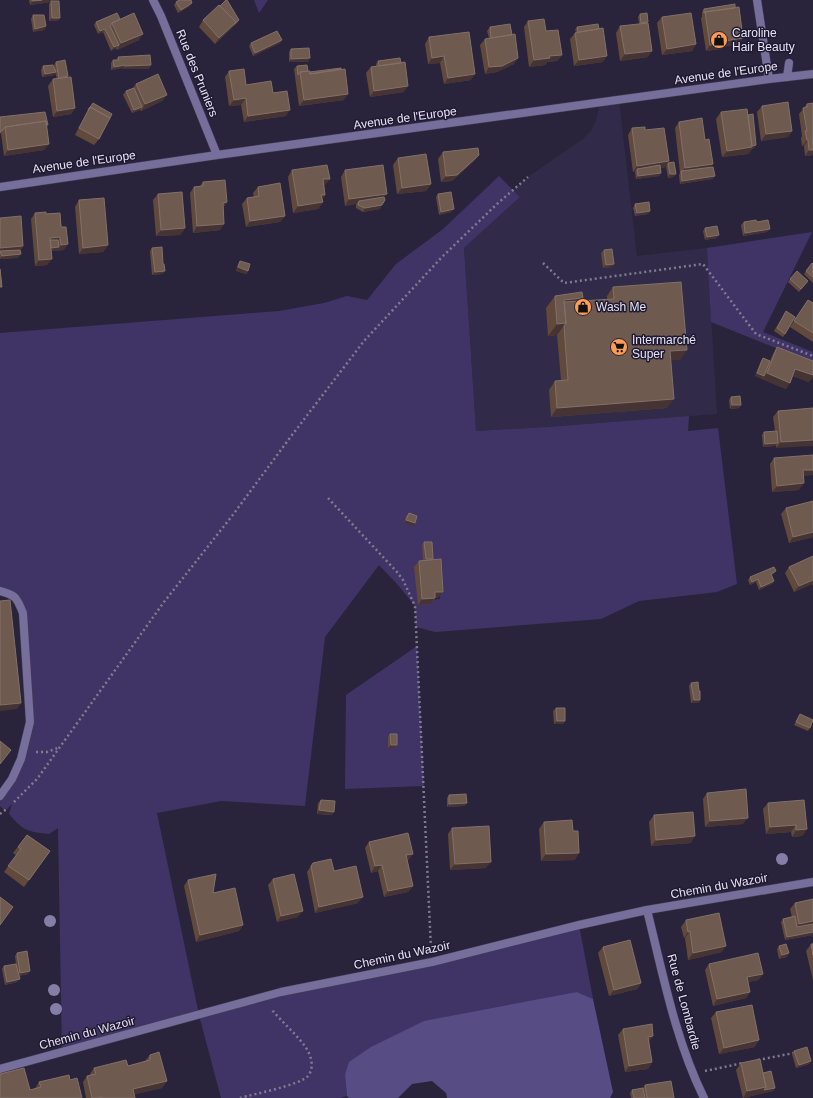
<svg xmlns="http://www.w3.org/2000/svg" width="813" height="1098" viewBox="0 0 813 1098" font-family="Arial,sans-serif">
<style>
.built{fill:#312b49}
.green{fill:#403467;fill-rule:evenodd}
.forest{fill:#584c85}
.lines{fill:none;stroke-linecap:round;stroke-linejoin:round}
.lane-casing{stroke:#443f56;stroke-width:9}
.street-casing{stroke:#443f56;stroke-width:9}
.path{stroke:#807c90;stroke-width:2.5;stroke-dasharray:2 3;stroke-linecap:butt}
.lane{stroke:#766e9b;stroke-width:8}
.street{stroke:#766e9b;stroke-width:8}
.tree{fill:#857ea6}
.wall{fill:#614a3b}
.shaded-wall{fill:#453433}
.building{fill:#6f5a4f;stroke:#827069}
.labels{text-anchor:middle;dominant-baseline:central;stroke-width:3;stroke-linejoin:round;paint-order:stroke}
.poi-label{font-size:12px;fill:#e7e4f5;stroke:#1f1a32;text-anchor:start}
.street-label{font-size:12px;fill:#e7e4f5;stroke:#1f1a32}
</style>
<rect width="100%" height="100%" fill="#29243c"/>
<path class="built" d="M619,100l18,156 70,-8 10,166 -172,13 -69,4 -12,-183 56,-51 -7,-7 15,-13 55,-38 8,-8 5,-10 4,-18z"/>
<path class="green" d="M254,0h14l-9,13z
M499,176l21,21 -56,51 12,183 71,-4 142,-11 -1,15 30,-3 19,156 -20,8 -78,9 -38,18 -166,13 -19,-5 -1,-21 -18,-22 -18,-19 -54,72 -20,169 -84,-5 -64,12 42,202 380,-90 14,74 -16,-7 -232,83 2,21 -7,2h-119l-22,-83 -137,38 -4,-225 -9,6c-21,-2 -27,-4 -40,-20l3,-10 -7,7 -5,-5v-10l12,-17 18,-57 -12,-123 -18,-8v-258l279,-22 45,-8 23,-7 20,4 29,-36 47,-35zM437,568l3,31 -20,2z
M812,232l-49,100 50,20v11l-102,-41 -4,-74z
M417,646l7,140 -79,3 1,-94z"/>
<path class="forest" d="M577,992l16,7 20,93 -3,6h-163l-1,-5 -14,-12 -20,3 -14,14h-49l-2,-2 -2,-21 4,-13 22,-15 53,-26z"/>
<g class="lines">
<g class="lane-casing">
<path id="lane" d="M787,77l2,-14"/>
</g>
<g class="street-casing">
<path id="street" d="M153,0l8,16 56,139
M757,0l12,79
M0,187l217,-32 552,-76 44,-5
M0,591c16,4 17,7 23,22l7,109 -9,37 -9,20 -12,17
M647,910c16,64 28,129 57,188
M0,1069l281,-77 151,-30 147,-37 68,-15 166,-28"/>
</g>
<path class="path" d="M543,263l21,20 139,-19 53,70 57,22
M328,498l69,74 6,8 12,26 16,343
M36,752h11l13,-5
M14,802l23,-23 127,-177 68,-86 57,-77 75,-98 78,-84 55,-53 31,-27
M0,814l8,-6
M758,1060l36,-7
M705,1071l38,-8
M240,1098c14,-4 60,-13 68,-22 7,-9 3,-22 -4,-31 -9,-12 -21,-22 -31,-34l-1,-3"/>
<use href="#lane" class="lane"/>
<use href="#street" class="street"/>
</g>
<g class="tree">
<circle cx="782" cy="859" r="6"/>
<circle cx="50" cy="921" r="6"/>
<circle cx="54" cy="990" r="6"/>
<circle cx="56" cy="1009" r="6"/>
</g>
<path class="wall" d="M29,0h23l-1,1 7,20h-9v-17l2,-2 -21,3z
M176,2l14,4 -12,7 -4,-8z
M704,9l35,35 -17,3 -2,2 -14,2 -5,-33 1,-1v-5z
M640,14l8,9v34l-28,4 -4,-28 4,-7 19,-2 -1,-7z
M33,15l13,11 -2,4 -11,2 -2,-13z
M662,17l34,27 -4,7 -30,4 -5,-32z
M120,19l19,21 -22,10 -1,-2 -5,3 -8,-19 -5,2 -4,-9 2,-3z
M203,20h36l-2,3 -22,21 -16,-17z
M528,21l18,10 16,24 -5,6 -10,1 -2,3 -16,2 -5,-40z
M490,27l24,37 -17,8 -12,2 -5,-29 5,-6 4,-1 -2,-7z
M577,27l26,35 -29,4 -4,-27 5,-6 1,-1 -1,-2z
M429,37l42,43 -27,4 -4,-21 -12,1 -3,-20z
M251,43h29l-27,13 -4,-10z
M291,49l17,13h-19v-10z
M118,57l31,12h-26v-1l-12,2v-7l2,-3h3z
M378,61l23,2 3,29 -34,5 -4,-24 5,-6 5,-1v-2z
M56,62l12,14 -1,1 8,31 -4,6 -18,3 -5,-31 5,-7h4l-2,-7 -1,3 -12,2 -1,-7 2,-4 12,3 -1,-4z
M297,66l13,6 34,28 -45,6 -5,-37z
M229,71l17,14 27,8 13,23 -42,6 -3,-17 -12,1 -4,-29z
M136,84l31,11 -5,6 -21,10 -1,-1 -8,3 -9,-18 3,-4 7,-3z
M93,103l6,36 -5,6 -19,-10 11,-21z
M807,104l6,51 -8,1 -1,-10h-2l-1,-8 1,-2 -3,-22z
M762,106l30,25 -4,6 -27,4 -4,-29z
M721,112l27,3 8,30 -2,3 -2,1 -4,5 -26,3 -6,-38z
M0,117l46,10 3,17 -5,6 -40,6 -3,-23 -1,1z
M679,122l26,18 8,24 -3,3 5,9 -3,3 -32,5 -1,-9 1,-2 -5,-45z
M632,128l13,2 24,31 -5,7h-4l1,5 -2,3 -23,3 -1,-7h-2l-5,-37z
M443,152l36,3 -5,6 -22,20 -11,1 -3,-23z
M398,158l33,26 -5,7 -29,3 -4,-29z
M668,163l8,11 -3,3 -5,1 -2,-12z
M292,170l33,15h-1l1,10 -3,4 1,3 -5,7 -25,4 -5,-36z
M345,170l39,27 -4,12 -17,3 -7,-4v-4l-11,2 -4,-29z
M203,182l24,20 -4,6 -3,22 -27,3 -3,-40 4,-6 6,-1z
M258,187l27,29 -5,6 -34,5 -4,-23 5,-6 7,-1 -1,-4z
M158,194l27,34 -5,7 -24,1 -3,-36z
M438,194l13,18 -12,3 -3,-18z
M79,200l29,45 -5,7 -24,2 -4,-47z
M635,204l15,7 -2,3 -13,2 -2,-8z
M35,213l11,1 14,-1 4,37 -13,1 -4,14 -12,1 -4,-47z
M0,218l23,28 -3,5 1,3 -3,4 -18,1z
M744,222h13l10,10 -24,4 -2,-11z
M705,228l12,10 -12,2 -2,-9z
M152,248l11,16 2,7 -3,3 -10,1 -2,-24z
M604,250l10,14 -2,3 -9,1 -2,-15z
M240,261l8,10 -2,3 -10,-3 2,-7z
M813,264v19l-9,-9 2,-3z
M790,279l18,2 -9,11 -11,-10z
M613,287l67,73h-9l-4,48 -116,9 -2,-27 6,-9 6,-1 -4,-45 -9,1 -2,-28 9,-12 28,2 -2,3 26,-2v-3z
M808,300l5,3v39l-23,-15z
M786,311l-1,23 -2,3 -9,-6z
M777,347l32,35 -16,-6 -7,13 -31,-13 6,-15 2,-3 7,3 3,-7z
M731,397l10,8 -2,3 -9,1 -1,-9z
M813,408l-37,40v-3l-1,1 -12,1 -1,-12 2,-3 11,-1 -2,-14 5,-6z
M774,458l25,32 -27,2 -2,-28z
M786,508l27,29 -24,6 -8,-29z
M409,513l4,13 -9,-3 2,-7z
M424,542l8,17 6,39h-3l-4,6 -13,1 -4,-38 5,-6 4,-1 -1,-15z
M813,556v30l-1,-2 -18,8 -9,-19 4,-6z
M774,574l-3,1 3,6 -2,3 -13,6 -3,-8 -6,3 -2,-5 2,-3z
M691,683l8,8 1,9 -2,3h-7l-2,-17z
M556,708l9,13 -2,3h-9l-1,-13z
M800,714l10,14 -2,3 -14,-6z
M390,734l7,11 -2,3h-7v-11z
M707,793l36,31 -38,3 -2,-28z
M449,795l18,8 -3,3 -17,1v-9z
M321,800l11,15 -15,-1 1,-11z
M768,803l39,26 -5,7 -10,1 -1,-5 -25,2 -3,-25z
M654,815l37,28 -40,3 -2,-24z
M544,822l31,38 -34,1 -2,-32z
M452,828l34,40 -36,2 -2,-36z
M27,835l23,16 -26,36 -20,-15 12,-17 -3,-2z
M369,842l44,12 -5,6h-1l6,26 -5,6 -24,5 -6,-26 -7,2 -6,-25z
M313,863l21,8 24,32 -43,10 -8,-41z
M273,879l25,38 -21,5 -9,-37z
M188,880l25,13 30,32 -4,6 -43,11 -12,-56z
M813,899v36l-28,5 -4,-18 2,-3 9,-2 -2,-8 5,-6z
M686,920l36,32 -34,8 -3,-22h-1l-3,-11z
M811,944h2v36l-7,-29z
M779,946l8,11 -8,2 -2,-10z
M603,947l38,36 -4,6 -28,7 -11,-43z
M17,953l11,21 -9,2 -2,6 -12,3 -3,-16 2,-3 12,-2 -1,-8z
M709,964l54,10 -5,6 -10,2 2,10 -4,6 -33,8 -8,-36z
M716,1012l39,35 -36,7 -8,-36z
M623,1029l26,13 3,20 -4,7 -23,3 -7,-37z
M794,1051l17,10 -2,3 -13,4 -4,-14z
M150,1055l17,26 -5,7 -28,6 1,4h-49l-3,-16 4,-6 3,-1v-1l4,-6 34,-2 17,-5z
M741,1063l22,10 12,15 -2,3 -30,7 -7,-28z
M70,1080l-40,10 5,-1 4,-7z
M645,1085l29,13h-43l-1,-5 2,-3 11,-2z"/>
<path class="shaded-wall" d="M42,0h10l-1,2 -21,3 2,-4z
M192,3l-2,3 -12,7 3,-3z
M52,18h8l-2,3h-9z
M236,22l-5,6 -16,16 4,-6z
M46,26l-2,4 -11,2 2,-3z
M105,29l-2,3 -5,2 2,-3z
M143,34l-4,6 -22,10 4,-7z
M743,38l-4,6 -17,3 -2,2 -14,2 4,-6 15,-4z
M282,40l-2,3 -27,13 2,-3z
M696,44l-4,7 -30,4 5,-6z
M119,45l-3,3 -5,3 3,-4z
M652,51l-4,6 -28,4 5,-7z
M562,55l-5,6 -10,1 -2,3 -16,2 5,-7 15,-4z
M444,56l-4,7 -12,1 4,-6z
M607,56l-4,6 -29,4 5,-6z
M310,58l-2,4h-19l2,-3z
M518,58l-4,6 -17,8 -12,2 4,-7z
M125,65l-2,3 -12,2 3,-3z
M151,65l-2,4h-26l2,-3z
M56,72l-2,3 -12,2 3,-3z
M475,74l-4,6 -27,4 4,-6z
M408,86l-4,6 -34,5 4,-6z
M348,94l-4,6 -45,6 5,-6z
M167,95l-5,6 -21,10 4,-7z
M246,98l-5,7 -12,1 5,-6z
M142,107l-2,3 -8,3 2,-3z
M75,108l-4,6 -18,3 4,-6z
M290,110l-4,6 -42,6 4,-6z
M792,131l-4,6 -27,4 5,-7z
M807,140h1l-4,6h-2z
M49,144l-5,6 -40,6 4,-6z
M756,145l-2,3 -2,1 -4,5 -26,3 5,-6z
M809,150h4v5l-8,1z
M479,155l-5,6 -22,20 -11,1 5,-6z
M669,161l-5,7 -27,4v-3l-2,3h-2l4,-6z
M713,164l-5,6 -27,3 4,-5z
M661,173l-2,3 -23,3 2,-3z
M670,174h6l-3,3 -5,1z
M715,176l-3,3 -32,5 2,-3z
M323,179h7l-5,6 -7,1z
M431,184l-5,7 -29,3 5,-6z
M387,194l-5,6 -23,1 -3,3 -11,2 4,-7z
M321,195h4l-4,6z
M227,202l-5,7 1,-6z
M323,202l-5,7 -25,4 5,-7z
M382,205l-2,4 -17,3 2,-4z
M454,209l-3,3 -12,3 2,-3z
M650,211l-2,3 -13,2 2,-3z
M285,216l-5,6 -34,5 4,-6z
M224,224l-4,6 -27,3 4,-7z
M185,228l-5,7 -24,1 5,-6z
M770,229l-3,3 -24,4 2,-3z
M719,235l-2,3 -12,2 2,-3z
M60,237l-4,6 -8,-2 2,-3z
M68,244l-4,6 -8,1 5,-6z
M108,245l-5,7 -24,2 4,-6z
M23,246l-4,7 -19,-2v1v-4z
M59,247l-3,4h-10l2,-3z
M21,254l-3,4 -18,1 2,-3z
M52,259l-5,6 -12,1 4,-6z
M614,264l-2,3 -9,1 3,-3z
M238,267l10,4 -2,3 -10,-3z
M165,271l-3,3 -10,1 3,-3z
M583,298l-8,12 -12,1 1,-11z
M566,323l-9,12 -9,1 9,-12z
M687,350l-7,10 -16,1 6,-10z
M795,369l18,6v2l-4,5 -18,-7z
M757,373l7,3 -2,3 -7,-3z
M767,373l23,10 -4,6 -24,-10z
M674,399l-7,9 -116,9 6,-9z
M732,405h9l-2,3 -9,1z
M813,440v6l-37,2 5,-6z
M778,443l-3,3 -12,1 2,-3z
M803,470h10v5l-15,2z
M804,483l-5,7 -27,2 5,-6z
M406,520l9,3 -2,3 -9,-3z
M813,532v5l-24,6 4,-6z
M776,571l-2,3 -6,3 3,-3z
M758,579l-2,3 -6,3 2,-3z
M813,580v3l-1,1 -18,8 5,-6z
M774,581l-2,3 -13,6 2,-3z
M435,592h8l-5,6h-3l-4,6 -13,1 4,-6z
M694,700h6l-2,3h-7z
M21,703l-4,6 -17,2v-6z
M557,721h8l-2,3h-9z
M391,745h6l-2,3h-7z
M467,803l-3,3 -17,1 2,-3z
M319,810l15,2 -2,3 -15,-1z
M748,818l-5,6 -38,3 5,-6z
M796,825l-5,7 -25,2 4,-7z
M807,829l-5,7 -10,1 4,-7z
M695,836l-4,7 -40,3 5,-6z
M579,853l-4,7 -34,1 5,-7z
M413,854l-5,6 -6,2 4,-7z
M491,862l-5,6 -36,2 5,-6z
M382,865l-4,6 -7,2 4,-7z
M413,886l-5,6 -24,5 4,-6z
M363,897l-5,6 -43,10 4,-6z
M303,911l-5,6 -21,5 4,-6z
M813,921v6l-18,3 4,-6z
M243,925l-4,6 -43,11 4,-7z
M690,931l-5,7h-1l4,-6z
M813,932v3l-28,5 2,-3z
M726,946l-4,6 -34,8 5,-7z
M789,953l-2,4 -8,2 3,-4z
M30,971l-2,3 -10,2 2,-3z
M763,974l-5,6 -15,3 4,-6z
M20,979l-3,3 -12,3 2,-3z
M641,983l-4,6 -28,7 5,-6z
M750,992l-4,6 -33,8 4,-7z
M653,1036l-4,6 -1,-5z
M759,1040l-4,7 -36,7 5,-6z
M811,1061l-2,3 -13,4 3,-3z
M652,1062l-4,7 -23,3 4,-6z
M167,1081l-5,7 -33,8 4,-7z
M766,1087l9,1 -2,3 -30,7 4,-7z"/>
<path class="building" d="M32,0h10l-10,1z
M179,0h12l1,3 -11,7 -5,-8z
M226,0h1l12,20 -6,5 3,-3 -16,-16z
M51,1h8l1,17h-8z
M735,4v4l-30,4 -1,1v-4z
M219,5l17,17 -17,16 -16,-18z
M739,7l4,31 -18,3v2l-15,2 -5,-33z
M117,13l3,6 -8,4 -2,3 9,19 -5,2 -9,-18 -5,2 -4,-9z
M134,13l9,21 -22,9 -9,-20z
M647,13l1,9 -7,1 -1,-9z
M691,13l5,31 -29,5 -5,-32z
M33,15h11l2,11 -11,3z
M544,19l2,12 12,-1 4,25 -13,1 1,2 -16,2 -6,-39z
M648,23l4,28 -27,3 -5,-28z
M510,24l2,11 -21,3 -1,-11z
M598,24l1,5 -21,3 -1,-5z
M603,28l4,28 -28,4 -4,-27z
M277,31l5,9 -27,13 -4,-10z
M469,32l6,42 -27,4 -4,-22 -12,2 -3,-21z
M515,34l3,24 -16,8 -13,1 -4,-28z
M309,48l1,10 -19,1v-10z
M150,55l1,10 -26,1v-1l-11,2 -1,-7h6l-1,-3z
M400,58l1,5 -22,3 -1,-5z
M65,60l3,16 -9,2 -3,-16z
M405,62l3,24 -34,5 -3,-24z
M53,65l3,7 -11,2 -2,-8z
M307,65l1,6 -8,1 -2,3 -1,-9z
M341,68v1l-31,5v-2z
M244,69l2,16 25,-4 2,12 14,-2 3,19 -42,6 -2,-18 -12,2 -5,-29z
M345,69l3,25 -44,6 -4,-28 10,-1v3z
M158,74l9,21 -22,9 -9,-20z
M71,77l4,31 -18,3 -4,-32z
M134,88l8,19 -8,3 -8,-19z
M788,102l4,29 -26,3 -4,-28z
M93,103l19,11 -2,4 -20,-11 -2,3z
M813,103v47h-4l-1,-10h-1l-2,-9h2l-4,-23 4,-1v-3z
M90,107l20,11 -11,21 -20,-11z
M747,109l5,38 -25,4 -6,-39z
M45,112l3,13h-2v-4l-41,6 -2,3 -3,2v-15z
M753,114l3,31 -4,1 -4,-31z
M702,118l3,22 4,-1 4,25 -28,4 -6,-46z
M46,121l3,23 -41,6 -3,-23z
M645,127v3l19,-2 5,33 -32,5 -5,-38z
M478,148l1,7 -22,20 -11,1 -3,-24z
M426,154l5,30 -29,4 -4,-30z
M674,162l2,12h-6l-2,-11z
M327,165l3,14h-7l2,16h-4l2,7 -25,4 -6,-36z
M383,165l4,29 -38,5 -4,-29z
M660,165l1,8 -23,3 -1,-7z
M713,167l2,9 -33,5 -1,-10z
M225,180l2,22 -4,1 1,21 -27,2 -3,-39 9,-1v-4z
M280,183l5,33 -35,5 -3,-23 12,-2 -1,-9z
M182,192l3,36 -24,2 -3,-36z
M451,192l3,17 -13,3 -3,-18z
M384,197l1,3 -3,5 -17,3 -7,-3 1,-4z
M104,198l4,47 -25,3 -4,-48z
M649,202l1,9 -13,2 -2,-9z
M46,212v2l14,-1 1,14h5l2,17 -7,1 -1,-8 -10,1 2,21 -13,1 -4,-47z
M21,216l2,30 -23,2v-30z
M756,220l1,2 11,-2 2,9 -25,4 -1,-11z
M717,226l2,9 -12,2 -2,-9z
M50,240h8l1,7 -8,1z
M162,247l1,17h1l1,7 -10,1 -3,-24z
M612,249l2,15 -8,1 -2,-15z
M20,250l1,4 -19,2 -2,-5z
M240,261l10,3 -2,7 -10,-4z
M812,263l1,1v13l-7,-6z
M0,269l2,18h-2z
M797,271l11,10 -7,8 -11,-10z
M681,282l6,68 -17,1 4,48 -117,9 -2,-27 13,-1 -4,-54 2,-3 -2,-21 50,-3 -1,-12z
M582,292l1,6 -19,2 2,23 -9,1 -2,-28z
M808,300l5,3v30l-19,-12z
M786,311l9,6 -10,17 -8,-6z
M777,347l36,14v14l-18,-6 -5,14 -23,-10z
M763,358l7,3 -6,15 -7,-3z
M740,396l1,9h-9l-1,-8z
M813,408v32l-32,2 -3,-31z
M777,431l1,12 -13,1 -1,-12z
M813,455v15h-10l1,13 -27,3 -3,-28z
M813,501v31l-20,5 -7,-29z
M409,513l8,3 -2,7 -9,-3z
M424,542h8l1,17h-7z
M813,556v24l-14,6 -10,-19z
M441,559l2,33h-8v6l-13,1 -3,-38z
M774,567l2,4 -5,3 3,7 -13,6 -3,-8 -6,3 -2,-5z
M10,600l11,103 -21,2v-104z
M698,682l1,9h1v9h-6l-3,-17z
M556,708h9v13h-8z
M800,714l13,6 -3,8 -14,-6z
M390,734h7v11h-6z
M0,741l11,9 -11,14z
M746,789l2,29 -38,3 -3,-28z
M466,794l1,9 -18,1v-9z
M321,800l14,1 -1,11 -15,-2z
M804,800l3,29 -11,1v-5l-26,2 -2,-24z
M693,812l2,24 -39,4 -2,-25z
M572,820l1,11h5l1,22 -33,1 -2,-32z
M489,826l2,36 -36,2 -3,-36z
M408,833l5,21 -7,1 7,31 -25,5 -6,-26 -7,1 -6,-24z
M27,835l23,16 -21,29 -21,-14 13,-17 -3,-2z
M331,859l3,12 22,-5 7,31 -44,10 -8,-41 2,-3z
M216,874l-3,19 22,-5 8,37 -43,10 -12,-55z
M294,874l9,37 -22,5 -8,-37z
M0,897l13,10 -13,18z
M813,899v22l-14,3 -4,-21z
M719,913l7,33 -33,7 -3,-22 -2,1 -2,-12z
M795,916l2,11 16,-3v8l-26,5 -4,-18z
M630,940l11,43 -27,7 -11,-43z
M786,944l3,9 -7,2 -3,-9z
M811,944h2v11z
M27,951l3,20 -10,2 -3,-20z
M758,953l5,21 -16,3 3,15 -33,7 -8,-35z
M16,964l4,15 -13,3 -3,-16z
M752,1005l7,35 -35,8 -8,-36z
M652,1024l1,12 -5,1 4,25 -23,4 -6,-37z
M807,1047l4,14 -12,4 -5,-14z
M159,1052l8,29 -34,8 2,9h-33v-1l-4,1h-6l-5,-22 9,-2 -2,-6 32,-8 2,6 22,-6v-5z
M760,1059l6,28 -19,4 -6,-28z
M24,1068l6,22 11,-3 -2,-5 30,-7 1,5 7,-2 5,20h-82v-24z
M771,1071l4,17 -11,2 2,-3 -3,-14z
M671,1081l3,17h-27l-2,-13z
M643,1088l2,10h-11l-2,-8z"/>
<defs>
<g id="shop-disc" transform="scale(0.9)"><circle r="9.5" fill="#fd9d54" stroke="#1f1a32"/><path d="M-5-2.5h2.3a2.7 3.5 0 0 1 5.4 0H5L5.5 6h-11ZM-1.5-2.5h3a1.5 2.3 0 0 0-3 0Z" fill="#111"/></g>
<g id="supermarket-disc" transform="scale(0.9)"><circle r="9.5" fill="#fd9d54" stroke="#1f1a32"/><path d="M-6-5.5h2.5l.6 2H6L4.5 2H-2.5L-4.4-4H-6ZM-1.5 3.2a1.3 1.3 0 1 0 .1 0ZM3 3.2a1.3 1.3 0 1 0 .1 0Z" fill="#111"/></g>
</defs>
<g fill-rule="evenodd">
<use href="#shop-disc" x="719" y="40"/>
<use href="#shop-disc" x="583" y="307"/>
<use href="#supermarket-disc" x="619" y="347"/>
</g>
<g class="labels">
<g class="poi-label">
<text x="732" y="33">Caroline<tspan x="732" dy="14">Hair Beauty</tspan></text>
<text x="596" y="307">Wash Me</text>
<text x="632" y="340">Intermarché<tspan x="632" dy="14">Super</tspan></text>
</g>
<g class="street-label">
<text transform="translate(197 73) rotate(68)">Rue des Pruniers</text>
<text transform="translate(726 73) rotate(-8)">Avenue de l'Europe</text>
<text transform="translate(405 118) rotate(-8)">Avenue de l'Europe</text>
<text transform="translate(84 162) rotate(-8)">Avenue de l'Europe</text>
<text transform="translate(719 886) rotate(-10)">Chemin du Wazoir</text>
<text transform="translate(402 955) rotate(-12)">Chemin du Wazoir</text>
<text transform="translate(684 1002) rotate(75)">Rue de Lombardie</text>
<text transform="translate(87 1033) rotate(-15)">Chemin du Wazoir</text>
</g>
</g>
</svg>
